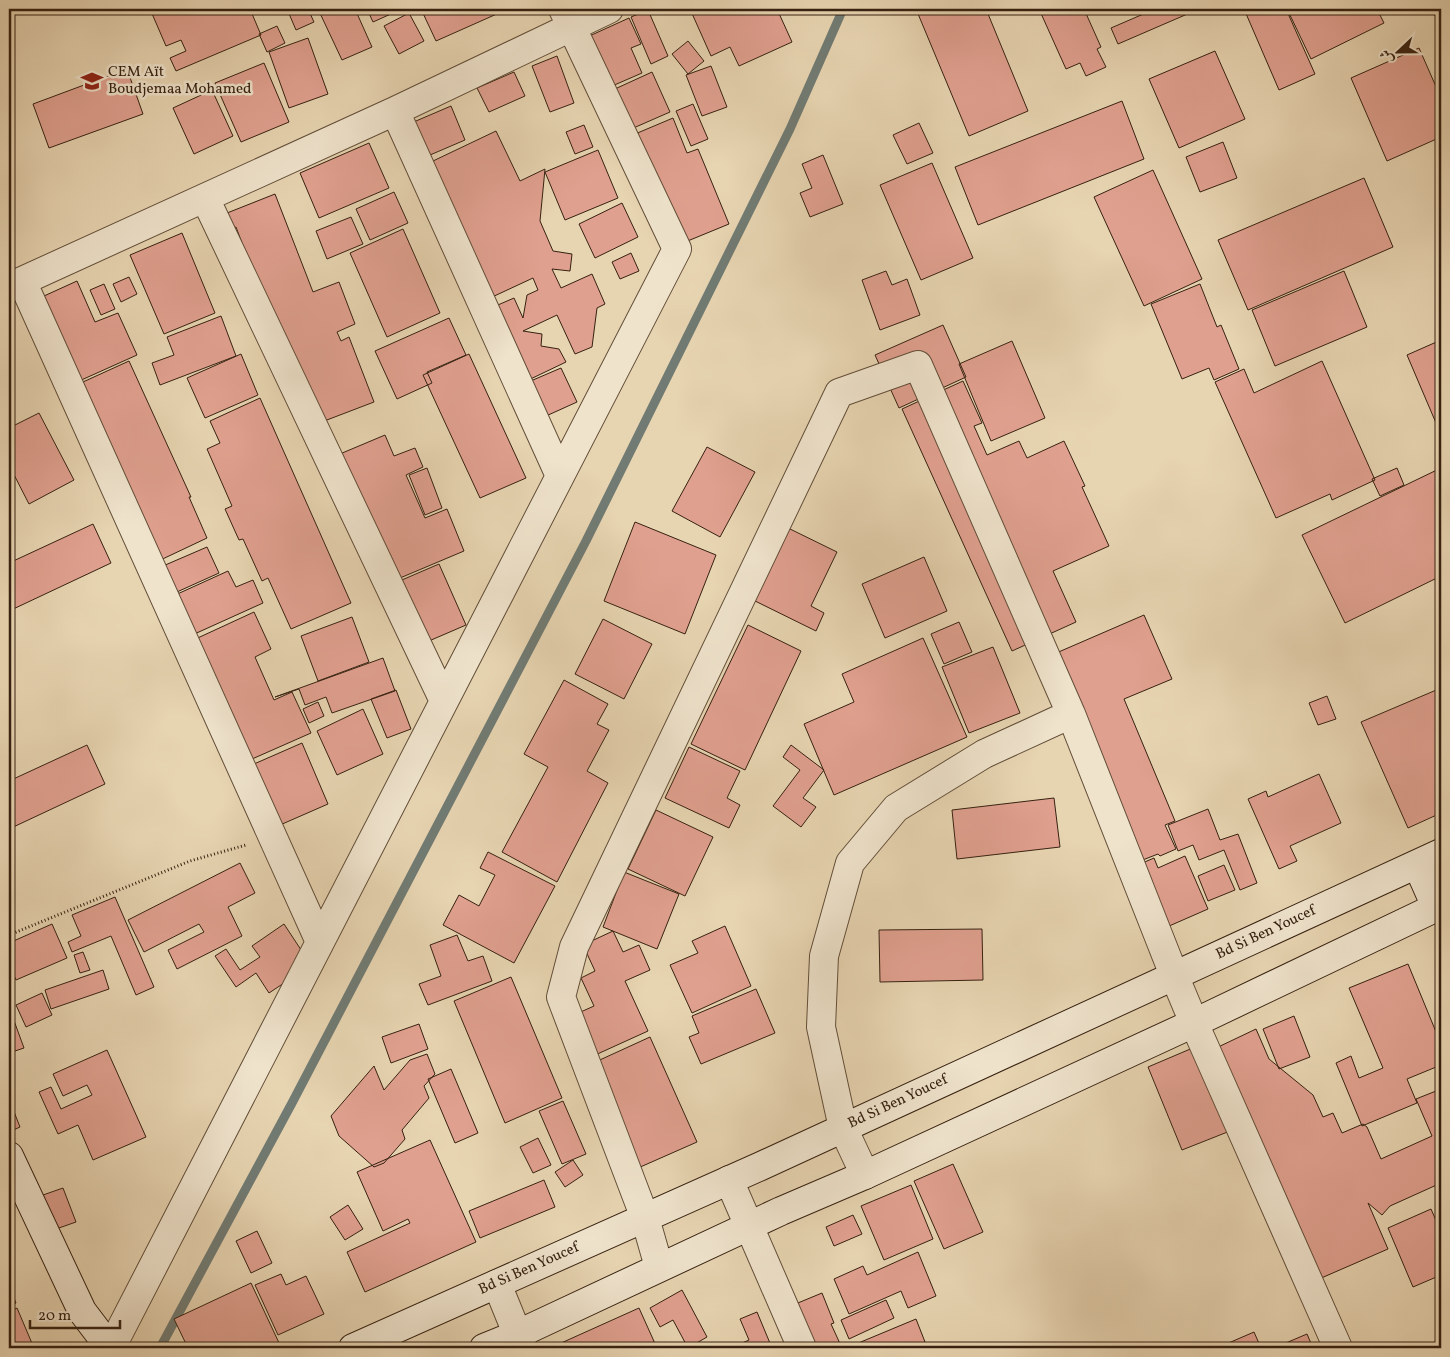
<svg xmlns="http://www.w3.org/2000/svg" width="1450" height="1357" viewBox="0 0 1450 1357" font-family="Vollkorn,Amiri,serif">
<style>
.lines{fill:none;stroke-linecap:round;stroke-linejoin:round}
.stream{stroke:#717b73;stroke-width:9}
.building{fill:#e0a08f;stroke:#362111}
.street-casing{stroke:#624e39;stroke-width:30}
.secondary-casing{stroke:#362111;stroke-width:30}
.path{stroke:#362111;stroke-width:3;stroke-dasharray:1 2.5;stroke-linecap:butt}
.street{stroke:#efe3cc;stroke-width:28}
.secondary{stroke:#efe3cc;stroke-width:28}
.labels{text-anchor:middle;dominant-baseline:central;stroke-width:5;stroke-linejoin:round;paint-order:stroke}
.poi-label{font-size:15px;fill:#362111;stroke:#efe3cc;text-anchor:start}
.street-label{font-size:15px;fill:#362111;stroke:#efe3cc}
</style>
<rect width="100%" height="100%" fill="#e7d4b1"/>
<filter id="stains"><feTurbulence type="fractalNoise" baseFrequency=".004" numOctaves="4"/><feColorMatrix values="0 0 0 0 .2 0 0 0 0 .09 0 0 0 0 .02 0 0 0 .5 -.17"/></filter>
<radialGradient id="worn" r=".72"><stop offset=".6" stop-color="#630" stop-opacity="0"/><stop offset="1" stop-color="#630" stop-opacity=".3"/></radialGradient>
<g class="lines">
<path class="stream" d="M160,1348l132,-245 294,-562 204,-412 53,-120"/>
</g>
<path class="building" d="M150,9h100l11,26 -85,36 -6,-13 16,-7 -5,-11 -15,6z
M287,9h21l6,13 -18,8z
M318,9h37l17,38 -30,13z
M367,9h35l-29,13z
M421,9h87l-72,32z
M690,9h87l15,33 -53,24 -9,-19 -19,9z
M916,9h70l42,102 -59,25z
M1039,9h45l17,38 -4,2 9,18 -20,9 -6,-13 -14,6z
M1155,9h44l-81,35 -7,-16z
M1244,9h42l29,65 -36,16z
M1298,9h79l7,14 -73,36 -22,-46z
M1432,9h9v10l-4,1z
M648,10l20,46 -17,8 -20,-47z
M409,13l15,28 -25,13 -15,-28z
M629,18l12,26 -10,4 11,25 -46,20 -22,-50z
M277,26l8,17 -18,9 -8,-18z
M308,38l20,56 -39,14 -20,-56z
M688,41l16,20 -16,13 -16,-20z
M1419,48l22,50v39l-54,24 -36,-83z
M1215,51l30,68 -66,29 -30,-69z
M557,56l17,47 -24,9 -18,-46z
M264,63l25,59 -48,20 -26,-59z
M711,66l16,41 -25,9 -16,-41z
M127,69l16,45 -94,34 -16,-44z
M514,72l11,24 -36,16 -12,-24z
M652,72l18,40 -48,21 -18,-39z
M212,90l21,46 -39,18 -21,-46z
M1122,101l22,58 -166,66 -23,-58z
M693,104l15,35 -17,7 -15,-35z
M451,106l14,34 -49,21 -14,-34z
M673,118l14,35 11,-4 31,75 -56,23 -45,-110z
M919,123l14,30 -26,11 -14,-29z
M584,125l9,22 -18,7 -9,-22z
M496,131l24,50 25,-12 -5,52 13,30 19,3 -2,17 -18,-2 9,19 31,-14 13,30 -8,4 -5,39 -17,7 -18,-39 -34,16 19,3 -1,12 18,3 7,13 -48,23 -34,-74 30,-13 9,20 4,-23 11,-5 -5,-12 -58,27 -63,-134z
M1223,142l14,36 -37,14 -14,-35z
M369,143l20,45 -70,30 -19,-45z
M598,150l20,48 -53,22 -20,-48z
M823,155l20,49 -33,13 -10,-24 12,-5 -10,-24z
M932,163l41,95 -52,22 -41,-95z
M1153,170l49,109 -58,27 -50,-109z
M1364,178l29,69 -145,63 -30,-70z
M394,192l14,31 -38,17 -14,-31z
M275,194l38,98 26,-10 16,42 -18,8 4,9 8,-4 25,65 -55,21 -58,-129 -25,-67 -14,5 -5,-15z
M622,203l16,34 -43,21 -16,-34z
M351,217l12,27 -36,15 -11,-28z
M403,229l37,84 -53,24 -37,-84z
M182,233l33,80 -51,21 -34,-79z
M631,253l8,18 -19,8 -8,-17z
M886,271l6,14 15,-6 13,36 -40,15 -18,-50z
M1344,271l23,56 -92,39 -23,-56z
M129,277l8,17 -16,8 -8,-18z
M77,281l18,41 23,-9 19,42 -69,31 -35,-85z
M104,284l11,25 -14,6 -11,-25z
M1200,284l17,43 4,-2 18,44 -25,11 -5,-12 -27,11 -31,-75z
M221,316l15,40 -76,29 -8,-22 22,-8 -7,-18z
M449,318l17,37 -39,17 5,11 -35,16 -22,-48z
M943,325l23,52 -67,31 -24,-53z
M1441,340v81l-5,2 -29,-68z
M1012,341l33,77 -54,23 -32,-77z
M241,354l17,41 -53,23 -18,-40z
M469,354l57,124 -46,20 -57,-123z
M129,361l62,136h-2l18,41 -55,26 -80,-177z
M1322,361l53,119 -43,20 -2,-6 -54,24 -61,-136 29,-13 10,24z
M561,368l16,34 -42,19 -16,-35z
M963,381l19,42 -8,3 13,29 32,-14 8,17 37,-17 21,45 -3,1 27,59 -56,25 23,51 -64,29 -110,-242z
M260,398l91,205 -60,26 -23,-51 -6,3 -19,-42 -4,1 -14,-31 7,-3 -25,-57 13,-6 -10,-22z
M39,413l35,67 -45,24 -20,-39v-37z
M385,435l9,21 21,-8 8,19 -17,8 19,43 22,-9 17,42 -83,35 -53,-127z
M707,447l48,25 -35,65 -48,-26z
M427,468l15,40 -17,7 -16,-40z
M1397,468l7,17 -24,11 -8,-17z
M1441,468v108l-96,47 -43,-88z
M635,522l81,33 -31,79 -81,-33z
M93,524l18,39 -102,48v-48z
M788,528l49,24 -26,54 13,7 -8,18 -63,-31z
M207,547l12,26 -51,23 -12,-27z
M924,557l23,54 -62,27 -23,-54z
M439,564l27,61 -51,22 -27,-61z
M228,571l8,16 17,-7 10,23 -73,33 -17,-40z
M254,612l17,37 -16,8 19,43 18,-8 19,41 -68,30 -54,-121z
M1144,615l28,64 -48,20 51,122 -10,4 11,24 -16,7 -2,-2 -23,9 -88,-206z
M352,617l17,45 -51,19 -17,-45z
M603,619l49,25 -28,55 -49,-25z
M959,622l13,30 -28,12 -13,-30z
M748,625l53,26 -56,119 -54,-26z
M923,638l44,99 -133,58 -30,-71 50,-22 -12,-28z
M993,647l27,66 -51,20 -27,-66z
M383,658l12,33 -63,22 -6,-16 -21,8 -6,-16 -24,8z
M564,680l44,24 -11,20 12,6 -22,41 21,12 -51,99 -55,-30 46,-85 -24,-13z
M1441,688v125l-33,15 -47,-106z
M396,690l15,39 -24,9 -16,-39z
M1327,696l9,23 -18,6 -9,-22z
M318,702l6,14 -15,7 -6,-14z
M363,709l20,45 -46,21 -20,-44z
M302,743l26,61 -48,21 -26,-61z
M87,745l18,39 -96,45v-48z
M791,745l33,25 -21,28 13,9 -15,20 -28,-21 27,-36 -17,-13z
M689,747l51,24 -13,27 13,7 -11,23 -64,-30z
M1319,774l22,49 -51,23 7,15 -18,8 -31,-70 18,-8 2,6z
M1054,798l6,49 -103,12 -5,-49z
M1208,809l12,31 18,-6 19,49 -17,7 -16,-40 -25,10 -6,-15 -15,6 -10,-26z
M656,810l57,27 -28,59 -57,-27z
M488,852l67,34 -41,77 -71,-38 16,-30 20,11 16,-31 -15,-7z
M1185,856l23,53 -48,21 -27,-63 21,-9 4,10z
M240,863l15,30 -27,14 14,29 -65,33 -9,-19 36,-18 -5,-8 -55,28 -16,-32z
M1224,865l11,25 -27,11 -10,-25z
M624,872l55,22 -22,55 -54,-22z
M115,897l39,90 -18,8 -25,-59 -39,16 -4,-10 13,-6 -9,-21z
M52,924l15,34 -51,22 -7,-16v-21z
M284,924l27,41 -42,28 -13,-20 -20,14 -21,-31 11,-7 14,21 20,-13 -8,-11z
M725,926l26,60 -59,27 -22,-48 28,-12 -6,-12z
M982,929l1,51 -103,2 -1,-52z
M613,931l10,21 16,-7 11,25 -25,11 23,50 -55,25 -19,-41 20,-9 -13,-28 14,-7 -12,-26z
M457,935l11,26 15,-5 9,25 -64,24 -9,-21 22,-8 -11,-31z
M83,952l7,18 -10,3 -6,-18z
M1408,964l33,80v21l-34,14 10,24 -55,23 -26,-63 15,-7 8,22 24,-10 -34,-80z
M103,970l6,19 -58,20 -6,-19z
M511,977l51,121 -57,25 -51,-122z
M756,989l19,44 -74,31 -12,-27 10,-4 -7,-17z
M42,993l10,22 -26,12 -10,-22z
M9,1007l15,41 -15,5z
M1294,1016l16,41 -31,12 -16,-40z
M419,1024l9,25 -37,14 -9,-26z
M1256,1029l13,30 44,36 10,22 10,-4 9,20 21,-9 4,3 14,32 51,-23 -16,-37 25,-10v94l-51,23 -8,9 -14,-12 20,46 -69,30 -105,-230z
M650,1037l47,105 -59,26 -47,-104z
M1195,1047l35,84 -48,19 -34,-83z
M107,1050l39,87 -53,23 -15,-35 -20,9 -19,-42 12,-5 10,22 31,-14 -5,-10 -24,11 -10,-22z
M427,1054l8,20 -11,12 5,12 -27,32 3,9 -21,24 -10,4 -35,-31 -8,-20 43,-50 10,24 26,-30z
M451,1069l27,64 -23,10 -27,-64z
M9,1099l11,28 -11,5z
M563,1101l23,53 -24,10 -23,-53z
M538,1138l13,27 -18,8 -13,-26z
M430,1140l46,102 -111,50 -18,-40 63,-29 -2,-4 -25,12 -26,-59z
M573,1160l10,15 -18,12 -10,-15z
M953,1164l30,68 -39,17 -30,-68z
M544,1180l11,27 -75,31 -11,-27z
M911,1185l22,54 -49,21 -23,-54z
M63,1188l13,34 -20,7 -13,-34z
M348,1205l15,24 -18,11 -15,-23z
M1431,1209l10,23v43l-28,12 -25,-59z
M853,1215l9,19 -28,12 -8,-19z
M257,1231l15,32 -21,10 -15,-32z
M918,1252l18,44 -28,12 -7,-17 -52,23 -15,-35 29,-13 4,9z
M281,1274l5,11 20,-9 18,38 -46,21 -23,-50z
M251,1283l29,62 -7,3h-85l-14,-29z
M9,1286l7,17 -7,3z
M682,1290l25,47 -19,11 -15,-28 -13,7 -10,-19z
M822,1293l12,30 -3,1 11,24h-31l-18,-43z
M886,1300l8,18 -45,21 -8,-19z
M17,1308l17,40h-25v-36z
M639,1308l18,40h-107z
M757,1312l15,36h-41l18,-8 -9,-21z
M916,1319l11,28 -70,1 -1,-4z
M1254,1332l7,16h-44z
M1307,1334l6,14h-39z"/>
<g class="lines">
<g class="street-casing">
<path id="street" d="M395,111l165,365
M205,198l239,503
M22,281l298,661
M9,287l386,-176 214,-102
M865,1175l-22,-47 -22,-101 3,-71 26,-93 46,-55 88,-54 87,-40
M729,1180l73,168
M659,1267l-14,-49 -84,-221 13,-50 265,-554 79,-28 153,349 103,261 20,48 144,325
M497,1284l26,64
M111,1348l566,-1099 -114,-240"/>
</g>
<g class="secondary-casing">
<path id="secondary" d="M1417,864l19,43
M9,1156l73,155 28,37
M353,1348l408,-182 680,-313
M484,1348l32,-13 265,-124 84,-36 329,-152 247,-118"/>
</g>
<path class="path" d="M9,935l181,-74 56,-16"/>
<use href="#street" class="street"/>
<use href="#secondary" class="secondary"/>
</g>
<defs>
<g id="school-bare" transform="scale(1.725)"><path d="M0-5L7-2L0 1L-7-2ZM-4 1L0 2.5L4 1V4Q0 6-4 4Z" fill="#8f2418" stroke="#efe3cc" stroke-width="2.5" paint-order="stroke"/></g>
</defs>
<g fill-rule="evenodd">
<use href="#school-bare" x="92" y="81"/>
</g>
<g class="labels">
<g class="poi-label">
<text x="108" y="72">CEM Aït<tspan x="108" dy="17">Boudjemaa Mohamed</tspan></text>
</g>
<g class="street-label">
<text transform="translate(1266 933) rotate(-25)">Bd Si Ben Youcef</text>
<text transform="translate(898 1102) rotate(-25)">Bd Si Ben Youcef</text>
<text transform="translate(529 1269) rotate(-24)">Bd Si Ben Youcef</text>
</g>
</g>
<rect width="1450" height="1357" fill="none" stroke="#e7d4b1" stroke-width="30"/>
<rect x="10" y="10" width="1430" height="1337" fill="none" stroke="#362111" stroke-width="2.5"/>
<rect x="15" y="15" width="1420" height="1327" fill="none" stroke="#362111"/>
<g transform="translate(1398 52) rotate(248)" stroke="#efe3cc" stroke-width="4" paint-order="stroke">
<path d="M0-4L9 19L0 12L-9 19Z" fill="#362111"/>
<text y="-8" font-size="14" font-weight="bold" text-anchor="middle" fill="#362111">ش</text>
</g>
<path d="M30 1320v8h90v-8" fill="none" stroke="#362111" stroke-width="2.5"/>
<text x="38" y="1320" font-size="15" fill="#362111" stroke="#efe3cc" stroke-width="4" paint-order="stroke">20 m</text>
<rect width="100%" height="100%" filter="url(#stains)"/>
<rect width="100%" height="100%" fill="url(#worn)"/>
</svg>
